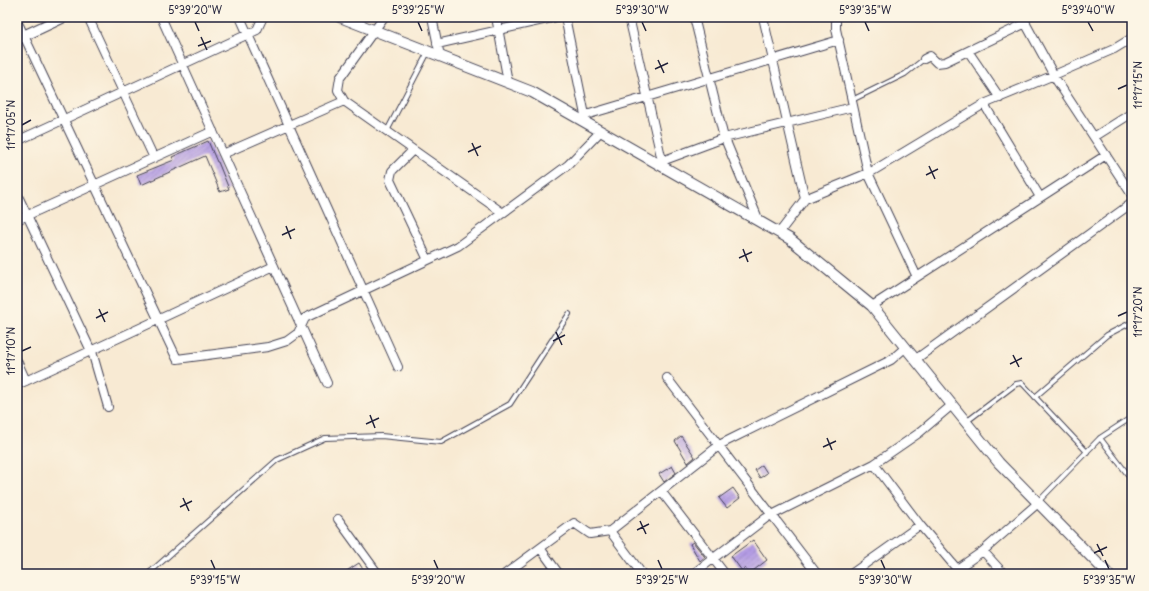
<svg xmlns="http://www.w3.org/2000/svg" width="1149" height="591" viewBox="0 0 1149 591" font-family="'Playpen Sans',sans-serif">
<style>
.building{fill:url(#building-hatch)}
.lines{fill:none;stroke-linecap:round;stroke-linejoin:round}
.service-casing{stroke:#424052;stroke-width:6}
.minor-casing{stroke:#424052;stroke-width:10}
.tertiary-casing{stroke:#424052;stroke-width:12}
.service{stroke:#fff;stroke-width:4}
.minor{stroke:#fff;stroke-width:8}
.tertiary{stroke:#fff;stroke-width:10}
.ticks{fill:none;stroke:#22223b;stroke-width:1.5}
.neatline{fill:none;stroke:#22223b;stroke-width:1.5}
.ticks-label{font-size:10px;text-anchor:middle;fill:#22223b}
</style>
<defs>
<pattern id="building-hatch" width="6" height="6" patternUnits="userSpaceOnUse"><rect width="6" height="6" fill="#b39be4"/><path d="M-1 1l2-2M0 6l6-6M5 7l2-2" fill="none" stroke="#917eba"/></pattern>
</defs>
<rect width="100%" height="100%" fill="#fcf5e5"/>
<filter id="ink" filterUnits="userSpaceOnUse"><feTurbulence type="fractalNoise" baseFrequency=".025" numOctaves="2"/><feDisplacementMap in="SourceGraphic" scale="8" xChannelSelector="R" yChannelSelector="G"/><feConvolveMatrix kernelMatrix="1 2 1 2 8 2 1 2 1" color-interpolation-filters="sRGB"/></filter>
<filter id="wash" filterUnits="userSpaceOnUse"><feTurbulence type="fractalNoise" baseFrequency=".012" numOctaves="4" result="noise"/><feDisplacementMap in="SourceGraphic" scale="16" xChannelSelector="R" yChannelSelector="G"/><feGaussianBlur stdDeviation="0.9" result="paint"/><feColorMatrix in="noise" values="0 0 0 0 0 0 0 0 0 0 0 0 0 0 0 0 0 1.4 0 .05"/><feComposite in="paint" operator="in"/></filter>
<g filter="url(#wash)">
<rect width="100%" height="100%" fill="#f8ead3"/>
<g id="blocks">
<path class="building" d="M208,141l9,21h1l11,27 -9,3 -15,-36 -64,29 -4,-10 37,-15 -2,-3z
M681,436l14,21 -7,6 -13,-22z
M762,465l5,8 -7,5 -5,-8z
M672,466l4,7 -12,9 -5,-8z
M733,488l7,10 -13,10 -8,-10z
M753,540l14,20 -18,14 -4,-6 -3,3 -11,-15z
M693,542l12,15 -5,4 -10,-17z
M359,563l5,8 -4,3h-18z"/>
</g>
</g>
<g filter="url(#ink)">
<use href="#blocks" fill-opacity="0" stroke="#424052" stroke-width="1"/>
<g class="lines">
<g class="service-casing">
<path id="service" d="M852,100l53,-26 19,-15
M387,131l41,-79
M1035,397l72,-62 25,-13
M966,422l50,-38 6,-1 65,69
M1100,438l32,42
M1038,502l62,-64 32,-21
M148,574l129,-114 48,-22 56,-2 60,6 69,-38 59,-90"/>
</g>
<g class="minor-casing">
<path id="minor" d="M88,17l66,141
M161,17l166,366
M240,17l158,350
M384,17l-44,61 -2,12 6,11 159,112
M432,17l8,39
M496,17l12,65
M565,17l21,103
M629,17l34,148
M694,17l29,117 36,87
M763,17l42,182
M836,17v12l32,144 49,104
M1022,17l35,64 75,114
M17,21l160,338 91,-12 19,-6 11,-8 7,-15 153,-72 110,-81 33,-34
M437,44l119,-27
M968,51l32,47
M924,59l6,-3 7,7 8,-1 81,-39
M984,104l56,93
M586,115l253,-75
M1094,137l38,-24
M17,141l240,-111 6,-13
M413,150l-21,21 -2,9 38,80
M223,154l121,-53
M662,161l62,-23 129,-31
M17,194l76,161 15,52
M17,220l196,-89
M779,233l26,-34 66,-27 113,-68 70,-29 60,-26 18,-11
M872,306l234,-151
M916,359l216,-156
M17,361l9,20
M667,378l150,196
M17,385l257,-119
M661,491l64,83
M338,519l40,55
M920,525l37,44 26,-18 21,23
M610,531l32,43
M540,548l19,26
M983,551l55,-48
M505,574l69,-51 16,11 20,-3 111,-87 170,-84 15,-13
M693,574l73,-56 108,-54
M851,574l69,-49 -46,-61 45,-31 33,-28"/>
</g>
<g class="tertiary-casing">
<path id="tertiary" d="M340,17l192,75 258,147 82,67 127,157 109,111
M17,39l47,-22"/>
</g>
<use href="#service" class="service"/>
<use href="#minor" class="minor"/>
<use href="#tertiary" class="tertiary"/>
</g>
</g>
<path class="ticks" d="M195,22l4,9M418,22l4,9M642,22l4,9M865,22l4,9M1088,22l5,9M201,37l6,13M198,46l13,-5M658,60l6,13M655,69l13,-6M1118,89l9,-4M22,125l9,-5M472,143l6,13M468,152l13,-6M929,166l6,13M926,175l12,-6M286,226l5,13M282,235l13,-6M743,249l5,13M739,258l13,-6M99,309l6,13M1118,316l9,-4M96,318l12,-6M556,332l6,13M553,341l12,-6M22,351l9,-4M1013,355l6,12M1010,364l12,-6M370,415l5,13M366,424l13,-6M827,438l5,12M823,447l13,-6M183,498l6,13M180,507l12,-6M640,521l6,13M637,530l12,-6M1097,544l6,12M1094,553l13,-6M211,560l4,9M434,560l4,9M658,560l4,9M881,560l4,9M1105,560l4,9"/>
<rect width="1149" height="591" fill="none" stroke="#fcf5e5" stroke-width="44"/>
<rect x="22" y="22" width="1105" height="547" class="neatline"/>
<g class="ticks-label">
<text x="195" y="14">5°39'20"W</text>
<text x="418" y="14">5°39'25"W</text>
<text x="642" y="14">5°39'30"W</text>
<text x="865" y="14">5°39'35"W</text>
<text x="1088" y="14">5°39'40"W</text>
<text transform="translate(1138 85) rotate(-90)" y="4">11°17'15"N</text>
<text transform="translate(11 125) rotate(-90)" y="4">11°17'05"N</text>
<text transform="translate(1138 312) rotate(-90)" y="4">11°17'20"N</text>
<text transform="translate(11 351) rotate(-90)" y="4">11°17'10"N</text>
<text x="215" y="584">5°39'15"W</text>
<text x="438" y="584">5°39'20"W</text>
<text x="662" y="584">5°39'25"W</text>
<text x="885" y="584">5°39'30"W</text>
<text x="1109" y="584">5°39'35"W</text>
</g>
</svg>
